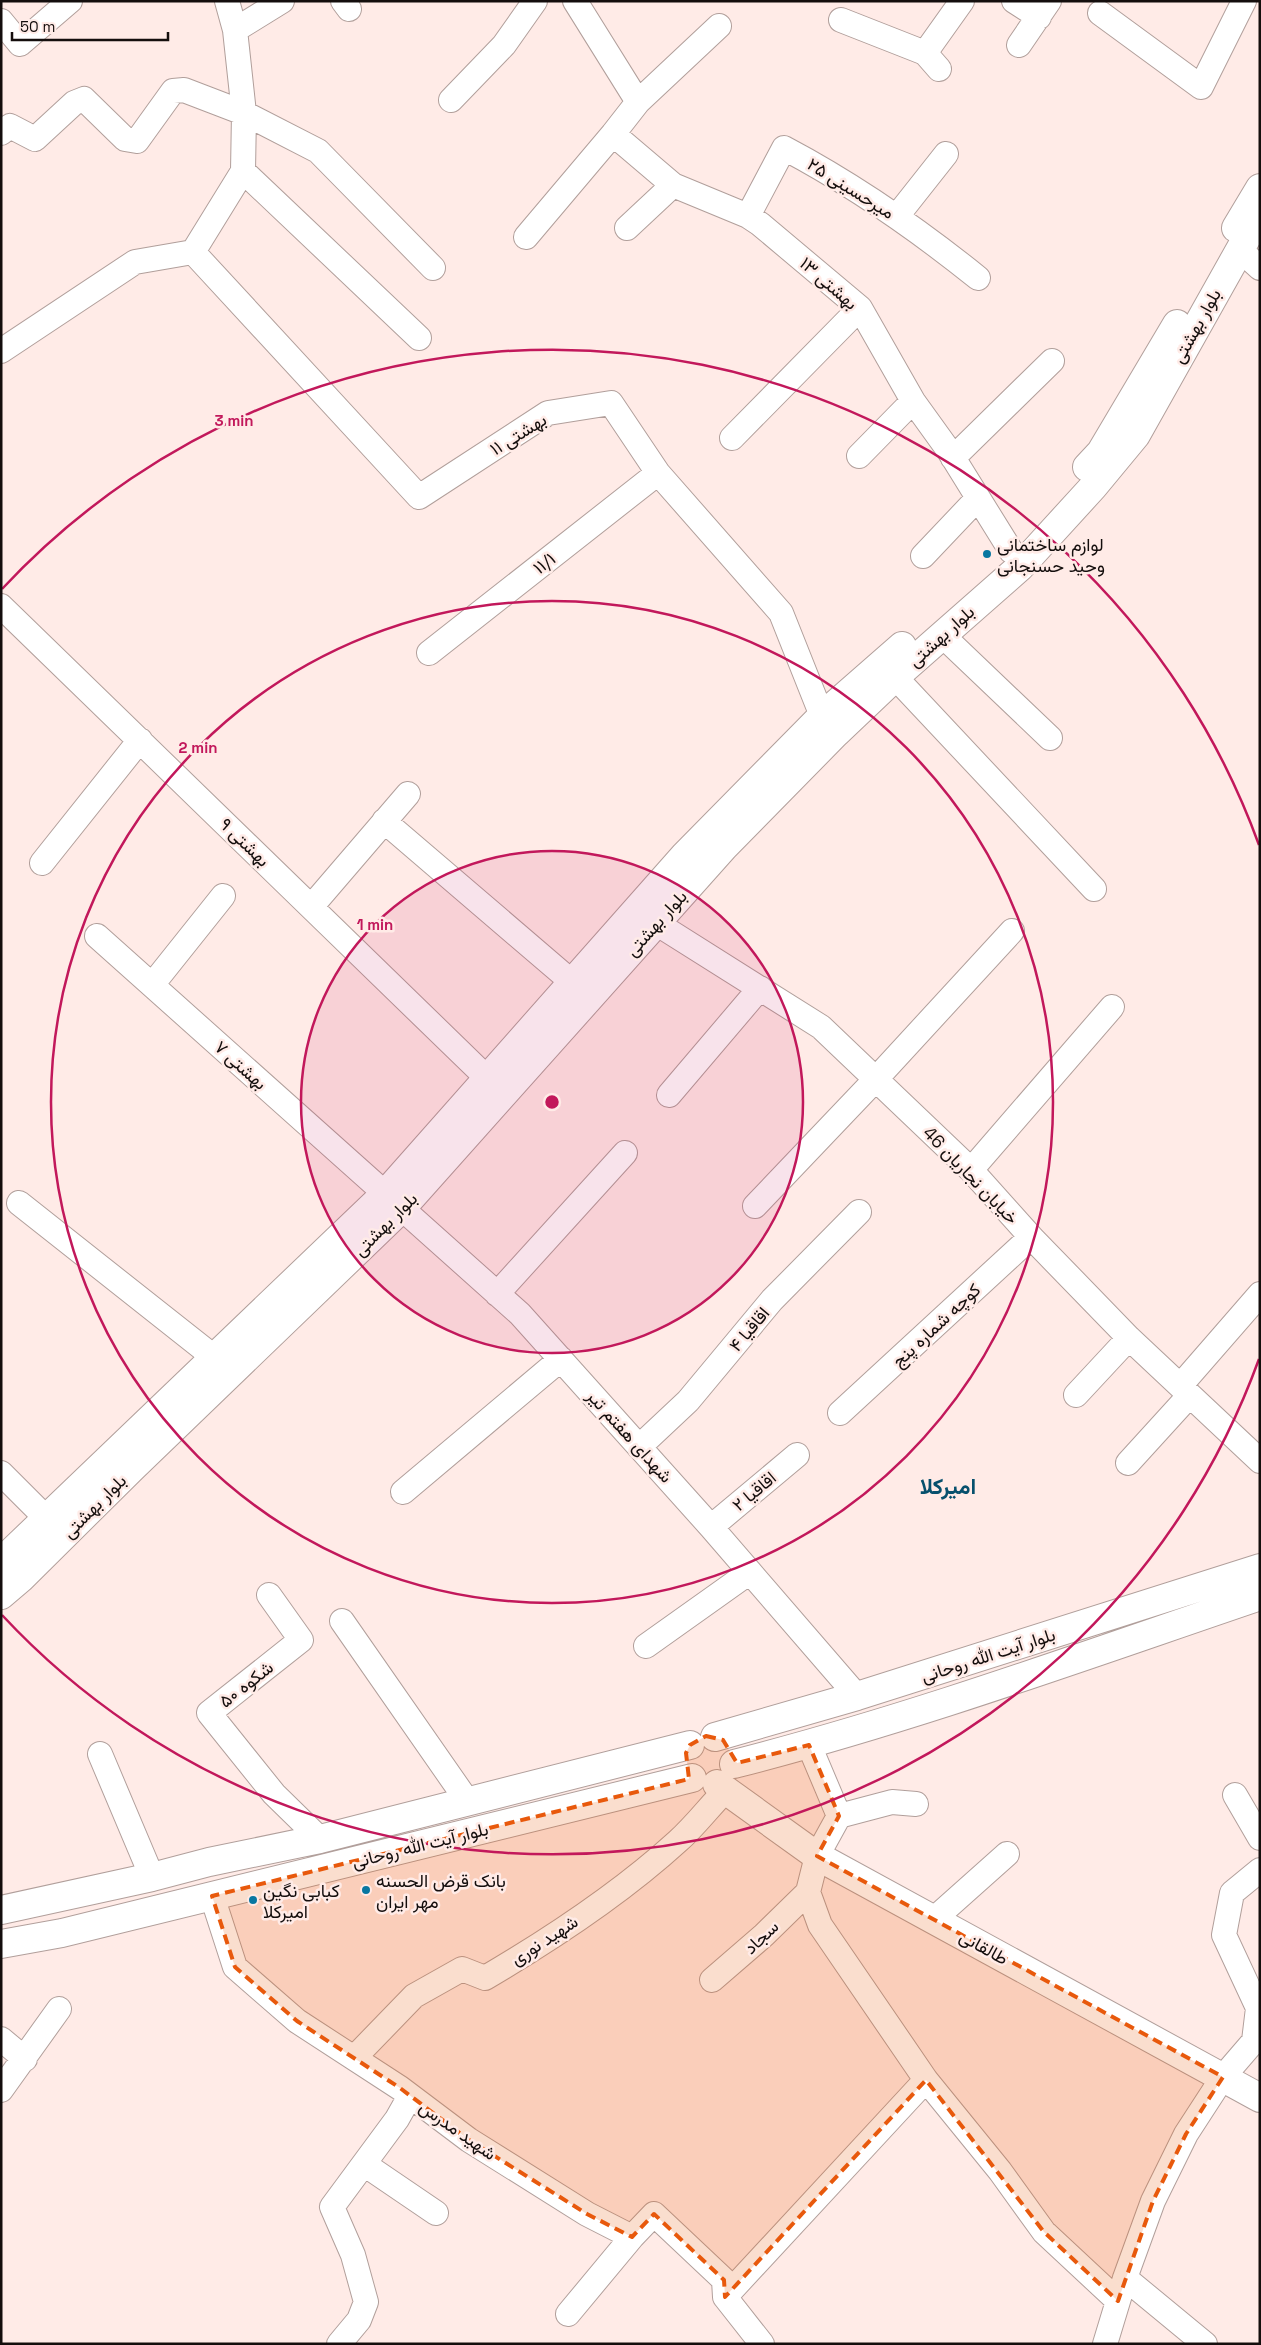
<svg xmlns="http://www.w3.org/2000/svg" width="1261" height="2345" viewBox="0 0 1261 2345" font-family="'Space Grotesk',Vazirmatn,sans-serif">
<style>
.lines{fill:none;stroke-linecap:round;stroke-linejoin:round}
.minor-casing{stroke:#b19f9b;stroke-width:26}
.major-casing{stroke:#b19f9b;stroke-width:30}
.minor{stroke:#fff;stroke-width:24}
.major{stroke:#fff;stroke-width:28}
.marked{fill:#e8590c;fill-opacity:0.2;stroke:#e8590c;stroke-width:4;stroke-dasharray:10 6;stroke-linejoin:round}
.ring{fill:none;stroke:#c2185b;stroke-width:2.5}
.poi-dot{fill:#0877a1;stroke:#ffebe7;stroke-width:2}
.labels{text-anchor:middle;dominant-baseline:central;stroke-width:5;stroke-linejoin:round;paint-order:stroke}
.street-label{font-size:18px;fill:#140e0d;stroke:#ffebe7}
.poi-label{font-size:18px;fill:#140e0d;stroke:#ffebe7;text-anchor:start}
.district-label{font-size:22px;font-weight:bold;fill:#07506d;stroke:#ffebe7}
.centre{fill:#c2185b;stroke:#ffebe7;stroke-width:2.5}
.ring-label{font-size:15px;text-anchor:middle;font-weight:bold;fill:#c2185b;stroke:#ffebe7;stroke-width:5;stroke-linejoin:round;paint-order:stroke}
</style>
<rect width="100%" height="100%" fill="#ffebe7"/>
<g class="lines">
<g class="minor-casing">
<path id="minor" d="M343,1l6,8
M575,1l63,101
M1014,1l25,16
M1100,13l101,74 43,-86
M841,20l84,33 14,16
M1,21l19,23 50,-43
M235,30l47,-29
M1019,45l30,-44
M925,53l37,-52
M451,100l53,-55 31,-44
M1,133l9,-7 25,13 39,-36 10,-4 41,40 12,2 36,-50 11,-1 60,23 74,38 115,117
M613,134l60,51 75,31 12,8 100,84 53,93 36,50 62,100
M243,171l176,167
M748,216l36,-68c70,37 132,80 194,130
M897,216l49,-62
M627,228l46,-43
M526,237l87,-103 25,-32 81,-76
M1239,249l21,19
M193,252l226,245 129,-84 63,-10 47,70 123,140 41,103
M1,351l134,-89 58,-10 50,-81 1,-58 -9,-83 -8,-29
M732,438l128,-130
M859,456l54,-55
M953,458l99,-97
M923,556l55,-58
M1,606l487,473
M942,635l108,103
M429,653l229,-180
M895,677l199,212
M384,821l188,161
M42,863l98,-123
M311,907l97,-113
M656,923l165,104 150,143 60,67 98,101 131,123
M97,936l423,378 191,213 146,169
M152,985l71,-89
M669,1095l91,-107
M971,1170l141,-163
M19,1203l196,155
M755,1206l120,-126 137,-149
M497,1294l128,-141
M1180,1386l80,-92
M1076,1395l53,-57
M840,1413l191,-176
M639,1447l49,-46 84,-101 87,-88
M1128,1463l61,-67
M1,1473l46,46
M403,1492l158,-133
M711,1527l86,-72
M269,1595l32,45 -92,73 65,81 46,45
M342,1621l126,181
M646,1646l104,-74
M809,1745l30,71 -22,40 -9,36 12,33 106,155 74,91 44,61 74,69
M100,1754l52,123
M1235,1795l25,43
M839,1816l53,-14 24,2
M212,1896l23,71 62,54 103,67 69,52 118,74 45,23 22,-23 70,66 1,17
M933,1920l74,-66
M712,1980l52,-45 44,-43
M1,2039l24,20
M354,2058l60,-62 48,-27 23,9c68,-40 135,-84 193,-137 17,-15 31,-34 47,-50
M1,2090l58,-81
M364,2164l72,49
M1125,2278l80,66
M725,2297l201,-217
M725,2297l37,47
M568,2314l64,-77
M339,2344l20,-24 7,-18 -13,-47 -21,-48 65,-88 13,-23
M1105,2344l20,-66 28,-77 33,-67 37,-57 31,-36 4,-33 -34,-73 8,-42 28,-23"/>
</g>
<g class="major-casing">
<path id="major" d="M1236,228l24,-40
M1087,467l14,-15 76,-128
M1,1562l385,-369 299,-338 137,-139 80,-70
M1,1595l20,-17 111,-110 269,-259 323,-362 112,-114 59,-56 125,-110 73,-80 43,-52 124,-221
M715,1737l142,-41 403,-128
M734,1764c177,-45 352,-109 526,-168
M717,1784l100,72 443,242
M1,1910l151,-33 57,-15 111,-23 370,-94
M1,1944l61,-11 630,-155"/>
</g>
<use href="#minor" class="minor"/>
<use href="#major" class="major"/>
</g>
<path class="marked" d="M706,1736l17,4 14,23 72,-18 30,71 -22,40 406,221 -37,57 -33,67 -35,100 -74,-69 -118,-152 -201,217 -1,-17 -70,-66 -22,23 -45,-23 -118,-74 -69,-52 -103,-67 -62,-54 -23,-71 477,-117 -3,-26 4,-8z"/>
<circle cx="552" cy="1102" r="251" fill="#c2185b" fill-opacity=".12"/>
<g class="ring">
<circle cx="552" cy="1102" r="251"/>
<circle cx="552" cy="1102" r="501"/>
<path d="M1259 1359A752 752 0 0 1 2 1615M2 589A752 752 0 0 1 1259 845"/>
</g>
<g class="poi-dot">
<circle cx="987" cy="554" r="5"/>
<circle cx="366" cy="1890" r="5"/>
<circle cx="253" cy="1900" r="5"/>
</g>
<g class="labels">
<g class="street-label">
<text transform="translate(851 188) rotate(32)">میرحسینی ۲۵</text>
<text transform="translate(829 283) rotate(41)">بهشتی ۱۳</text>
<text transform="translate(1196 326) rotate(-61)">بلوار بهشتی</text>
<text transform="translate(518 434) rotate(-32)">بهشتی ۱۱</text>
<text transform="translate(544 563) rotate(-38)">۱۱/۱</text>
<text transform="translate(941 636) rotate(-42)">بلوار بهشتی</text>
<text transform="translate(245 842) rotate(44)">بهشتی ۹</text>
<text transform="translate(656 923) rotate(-48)">بلوار بهشتی</text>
<text transform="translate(241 1065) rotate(42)">بهشتی ۷</text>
<text transform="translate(971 1175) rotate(46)">خیابان نجاریان 46</text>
<text transform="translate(385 1224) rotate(-45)">بلوار بهشتی</text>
<text transform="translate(936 1325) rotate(-43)">کوچه شماره پنج</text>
<text transform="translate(749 1329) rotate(-50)">اقاقیا ۴</text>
<text transform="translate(630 1436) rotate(48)">شهدای هفتم تیر</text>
<text transform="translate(754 1491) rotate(-40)">اقاقیا ۲</text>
<text transform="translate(94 1506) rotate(-45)">بلوار بهشتی</text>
<text transform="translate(988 1655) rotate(-18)">بلوار آیت الله روحانی</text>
<text transform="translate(246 1684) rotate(-38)">شکوه ۵۰</text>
<text transform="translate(420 1845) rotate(-14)">بلوار آیت الله روحانی</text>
<text transform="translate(761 1937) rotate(-43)">سجاد</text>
<text transform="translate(544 1940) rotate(-33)">شهید نوری</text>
<text transform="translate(984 1947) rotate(29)">طالقانی</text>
<text transform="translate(458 2130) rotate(35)">شهید مدرس</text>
</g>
<g class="poi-label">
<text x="997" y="544">لوازم ساختمانی<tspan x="997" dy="21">وحید حسنجانی</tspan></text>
<text x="376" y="1880">بانک قرض الحسنه<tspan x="376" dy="21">مهر ایران</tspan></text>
<text x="263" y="1890">کبابی نگین<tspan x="263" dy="21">امیرکلا</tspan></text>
</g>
<g class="district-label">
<text x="948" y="1486">امیرکلا</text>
</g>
</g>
<circle cx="552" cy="1102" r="8" class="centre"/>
<g class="ring-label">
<text x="234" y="426">3 min</text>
<text x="198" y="753">2 min</text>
<text x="375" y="930">1 min</text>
</g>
<rect width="1261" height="2345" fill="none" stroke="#140e0d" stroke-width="5"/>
<path d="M12 32v8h156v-8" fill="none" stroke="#140e0d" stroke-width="2.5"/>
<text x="20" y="32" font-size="15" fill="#140e0d" stroke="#ffebe7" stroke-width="4" paint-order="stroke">50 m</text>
</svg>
